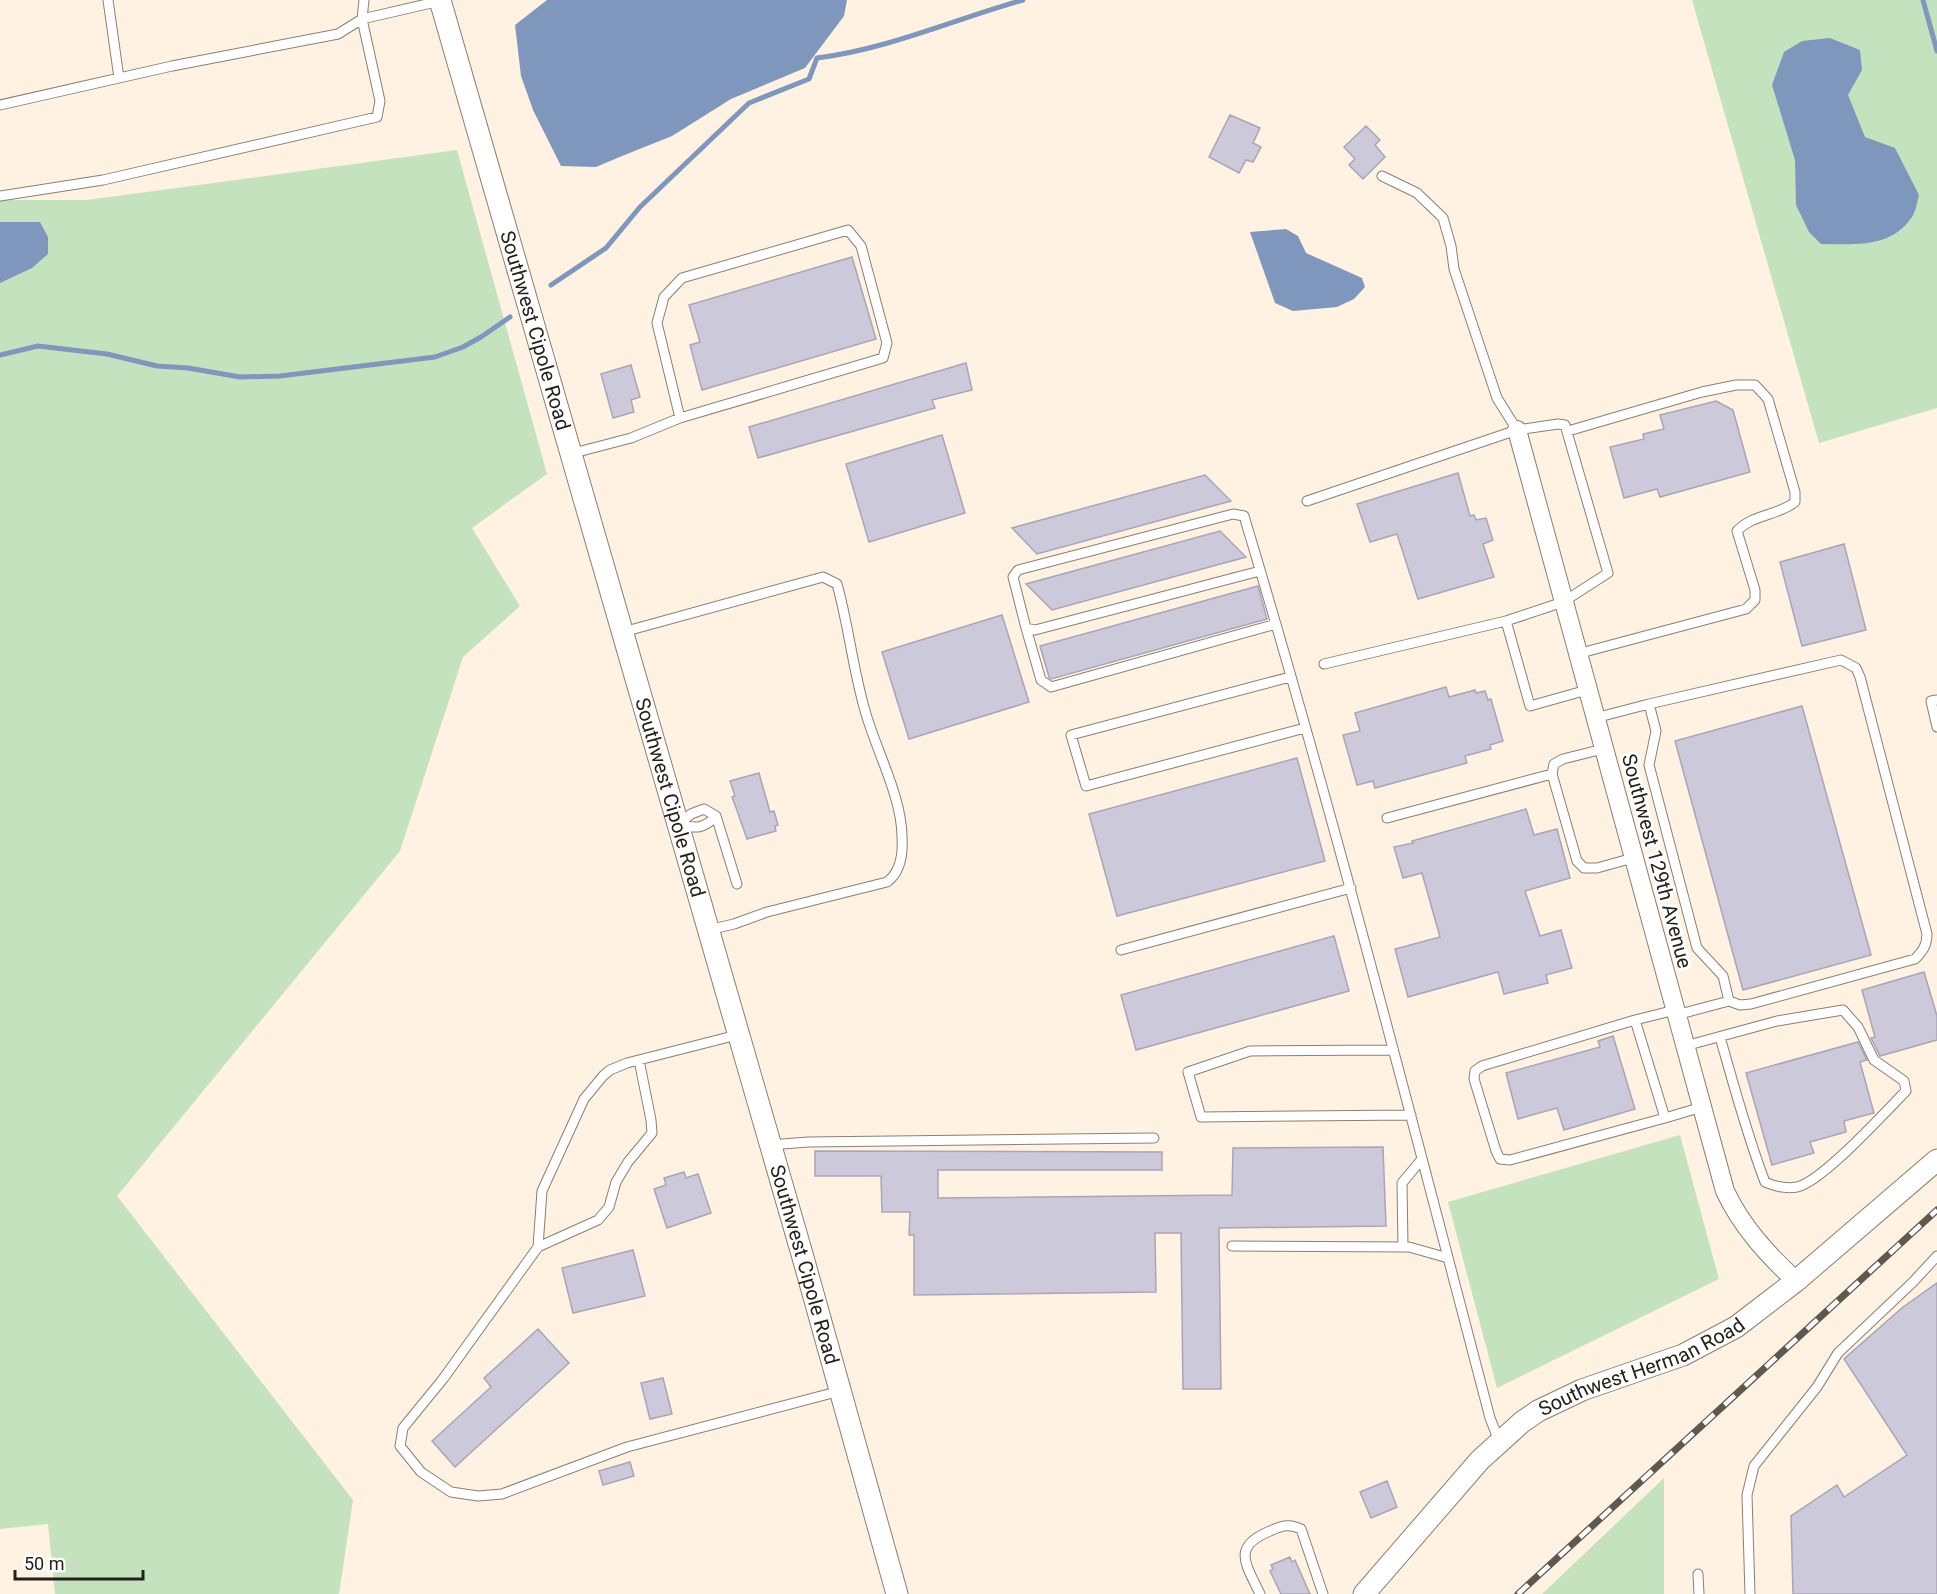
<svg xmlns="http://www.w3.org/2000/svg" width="1937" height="1594" viewBox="0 0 1937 1594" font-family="Roboto,sans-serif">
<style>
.green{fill:#c5e2bf}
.water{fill:#7f97bc}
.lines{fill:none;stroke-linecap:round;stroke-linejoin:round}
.stream{stroke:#7f97bc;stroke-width:5}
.building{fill:#ccc9db;stroke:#a9a5b7;stroke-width:1.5}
.service-casing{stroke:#8b7f71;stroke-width:11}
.minor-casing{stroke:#8b7f71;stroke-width:20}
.tertiary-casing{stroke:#8b7f71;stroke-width:23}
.service{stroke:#fff;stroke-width:9}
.minor{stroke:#fff;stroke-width:18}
.tertiary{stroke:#fff;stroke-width:21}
.rail-casing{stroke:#5f584f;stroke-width:7}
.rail{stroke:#fff;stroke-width:4.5;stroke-dasharray:14;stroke-linecap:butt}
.labels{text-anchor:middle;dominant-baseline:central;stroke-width:6;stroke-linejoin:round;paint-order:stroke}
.street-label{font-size:20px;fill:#25201a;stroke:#fff}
</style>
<rect width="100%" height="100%" fill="#fff2e2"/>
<path class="green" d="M1692,0h245v408l-118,35z
M457,150l90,324 -75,54 48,78 -57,51 -63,194 -283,345 236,304 -14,94h-284l-7,-70 -48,5v-1329h87z
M1680,1135l39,144 -222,109 -49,-186z
M1664,1478v116h-122z"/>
<path class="water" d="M547,0h300l-3,16 -39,52 -74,31 -59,37 -50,20 -26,11 -35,-1 -28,-56 -12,-34 -6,-51z
M1830,38l30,12 2,20 -14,25 17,42 30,11 24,47c-2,7 -3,16 -7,22 -22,32 -57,27 -91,27l-12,-12 -13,-27 -1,-45 -23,-75 12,-33 18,-11z
M0,222h40l8,15v17l-16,14 -32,15z
M1286,229l12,7 8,17 56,25 3,9 -11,12 -17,8 -44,4 -18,-8 -25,-71z"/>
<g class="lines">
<path class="stream" d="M1923,0l14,51
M551,285l55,-37 34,-41 109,-104 60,-24 8,-21c72,-9 138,-39 206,-58
M0,355l38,-9 69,8 50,12 31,2 52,9 40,-1 155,-19 28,-10 18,-10 29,-20"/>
</g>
<path class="building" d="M1230,115l30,13 -7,15 8,4 -8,15 -7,-2 -7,13 -30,-16z
M1366,126l14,14 -5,5 10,12 -22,22 -14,-14 6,-6 -11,-12z
M852,257l24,82 -174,51 -12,-45 10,-3 -11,-37z
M966,363l6,27 -40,10 3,8 -177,50 -9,-31z
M631,365l9,32 -9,3 3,12 -21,6 -12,-44z
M1716,401l17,9 17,62 -90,25 -3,-8 -33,9 -14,-51 34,-8 -1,-5 21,-5 -4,-14z
M942,435l23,78 -96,29 -23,-78z
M1458,473l12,43 4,-1 2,5 10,-2 7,22 -10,4 11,33 -76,22 -21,-65 -27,8 -13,-38z
M1205,475l26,26 -194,53 -25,-26z
M1220,531l26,26 -194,53 -26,-26z
M1844,544l22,86 -64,16 -22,-84z
M1258,586l9,33 -216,60 -2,-2 -9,-31z
M1002,615l27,87 -120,37 -27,-87z
M1446,687l3,10 26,-7 1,3 9,-2 3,9 3,-1 12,42 -13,4 1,4 -26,7 2,7 -92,25 -2,-7 -16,4 -14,-50 17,-4 -5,-18z
M1802,706l69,249 -128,35 -68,-249z
M1297,758l28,103 -208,55 -28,-102z
M759,773l11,39 4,-1 4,14 -3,1 1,5 -29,8 -12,-34 -3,-8 3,-1 -5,-15z
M1526,809l8,26 23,-6 13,49 -45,13 15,45 21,-6 11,38 -26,7 2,8 -44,11 -6,-22 -90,25 -13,-48 45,-12 -18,-64 -19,5 -9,-31 19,-4 -1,-2z
M1334,936l15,55 -213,59 -15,-55z
M1924,972l13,44v24l-57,16 -9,-18 4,-1 -13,-47z
M1613,1036l22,73 -71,21 -7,-22 -39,11 -12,-46 94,-26 -2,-6z
M1858,1042l9,18 -7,2 14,51 -30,8 2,11 -36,10 4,11 -42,12 -26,-92z
M1383,1147l3,79 -167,2 2,161h-38l-2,-156h-26l1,59 -242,3v-60h-5l1,-23h-28l-1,-36h-66v-25l347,1v18h-224v28l294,-3 1,-47z
M684,1172l2,6 12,-4 13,39 -44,15 -13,-39 12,-4 -2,-7z
M633,1250l12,46 -72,17 -11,-45z
M1937,1283v311h-144l-2,-78 46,-31 7,12 63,-42 -63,-96 59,-52z
M538,1329l31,34 -114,104 -23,-26 59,-54 -7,-9z
M663,1378l9,36 -22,5 -9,-36z
M630,1462l4,14 -31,9 -4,-14z
M1387,1481l10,26 -26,11 -11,-26z
M1290,1557l2,5 3,-2 15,34h-29l-11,-23 3,-2 -2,-4z"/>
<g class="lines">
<g class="service-casing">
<path id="service" d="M108,0l11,78
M364,0l-2,19 78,-18
M0,105l172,-39 166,-32 24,-15 18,82 -3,16 -274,63 -103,16
M1382,176l35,17 26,25 8,28 3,23 43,129 20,32
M1568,431l134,-39 34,-7h19l13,14 27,93v10c-18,14 -42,12 -58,29l18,59v10l-9,9 -169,45
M570,454l61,-16 49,-20 203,-60 4,-15 -26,-97 -13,-16 -166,48 -18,19 -7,26 23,95
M1307,501l210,-71 41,-6 7,1 43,148 -45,29 -57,19 24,85 57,-16
M1260,571l-225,59 -9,-2 -13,-51 5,-7 215,-56 11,2c90,299 167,601 246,902l9,23
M1026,628l15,52 10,7 225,-63
M623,632l200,-55 14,7c12,43 16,87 29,130 11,38 36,84 36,123 1,16 -1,35 -15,45l-120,30 -33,12 -26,6
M1324,664l182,-43
M1290,677l-219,58 15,51 219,-58
M1937,700l-6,1 6,26
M1649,704l192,-44 15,8 4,9 67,257c0,11 -4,17 -12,25l-164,45 -11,1 -11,-4
M1595,718l54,-14 7,27 -7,34 48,183 26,28 6,25 -53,14
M1603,749l-40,10 -9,5 -2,10 25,87 7,7h13l36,-10
M704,809l12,7c-13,14 -21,12 -38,9l13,-11z
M716,816l21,68
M1387,818l165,-44
M1121,950l230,-62
M1675,1010l-40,10 30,98 37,-11
M1635,1020l-153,46 -7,5 -1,8 22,72 4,8 10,1 155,-42
M737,1035l-110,28 -17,7 -7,6 -19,23 -42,92 -4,56 -95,132 -40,49 -3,18 21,26 30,20 27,4 24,-2 125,-47 213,-56
M1685,1046l92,-25 66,-11 15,17 16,33 30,21 2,10c-20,20 -84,91 -109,96 -11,2 -21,0 -32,-5 -18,-47 -31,-96 -45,-145
M1392,1050l-142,1 -62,21 13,45 210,-2
M770,1145l38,-3 346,-4
M1232,1246l177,1 39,11
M538,1247l60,-27 11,-13 7,-25 12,-20 24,-29 -1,-13 -12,-60
M1403,1247l-1,-64 20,-24
M1698,1574l1,20
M1260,1594c-14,-30 -29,-47 10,-63 11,-5 19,-8 31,-2l22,65
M1750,1594l-3,-99 7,-29 63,-79 21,-34 75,-71 24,-26"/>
</g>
<g class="minor-casing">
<path id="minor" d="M1517,430l208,761c17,36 42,63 71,90"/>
</g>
<g class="tertiary-casing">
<g id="tertiary">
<path id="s1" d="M440,0l362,1254 95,340"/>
<path id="s2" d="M1364,1594l116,-134 42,-38 16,-11 44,-21 101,-35 53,-28 60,-46 141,-121"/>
</g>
</g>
<use href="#service" class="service"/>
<use href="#minor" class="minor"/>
<use href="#tertiary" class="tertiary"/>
<g class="rail-casing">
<path id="rail" d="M1518,1594l419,-384"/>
</g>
<use href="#rail" class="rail"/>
</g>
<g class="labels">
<g class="street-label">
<text stroke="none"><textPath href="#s1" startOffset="344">Southwest Cipole Road</textPath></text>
<text stroke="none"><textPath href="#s1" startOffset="830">Southwest Cipole Road</textPath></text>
<text transform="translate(1657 861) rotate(75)">Southwest 129th Avenue</text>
<text stroke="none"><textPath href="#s1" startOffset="1316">Southwest Cipole Road</textPath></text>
<text stroke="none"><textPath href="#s2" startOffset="366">Southwest Herman Road</textPath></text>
</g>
</g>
<path d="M15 1570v9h128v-9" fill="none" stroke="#25201a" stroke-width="3"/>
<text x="24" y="1570" font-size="18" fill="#25201a" stroke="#ffffff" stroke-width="4.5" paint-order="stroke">50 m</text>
</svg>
